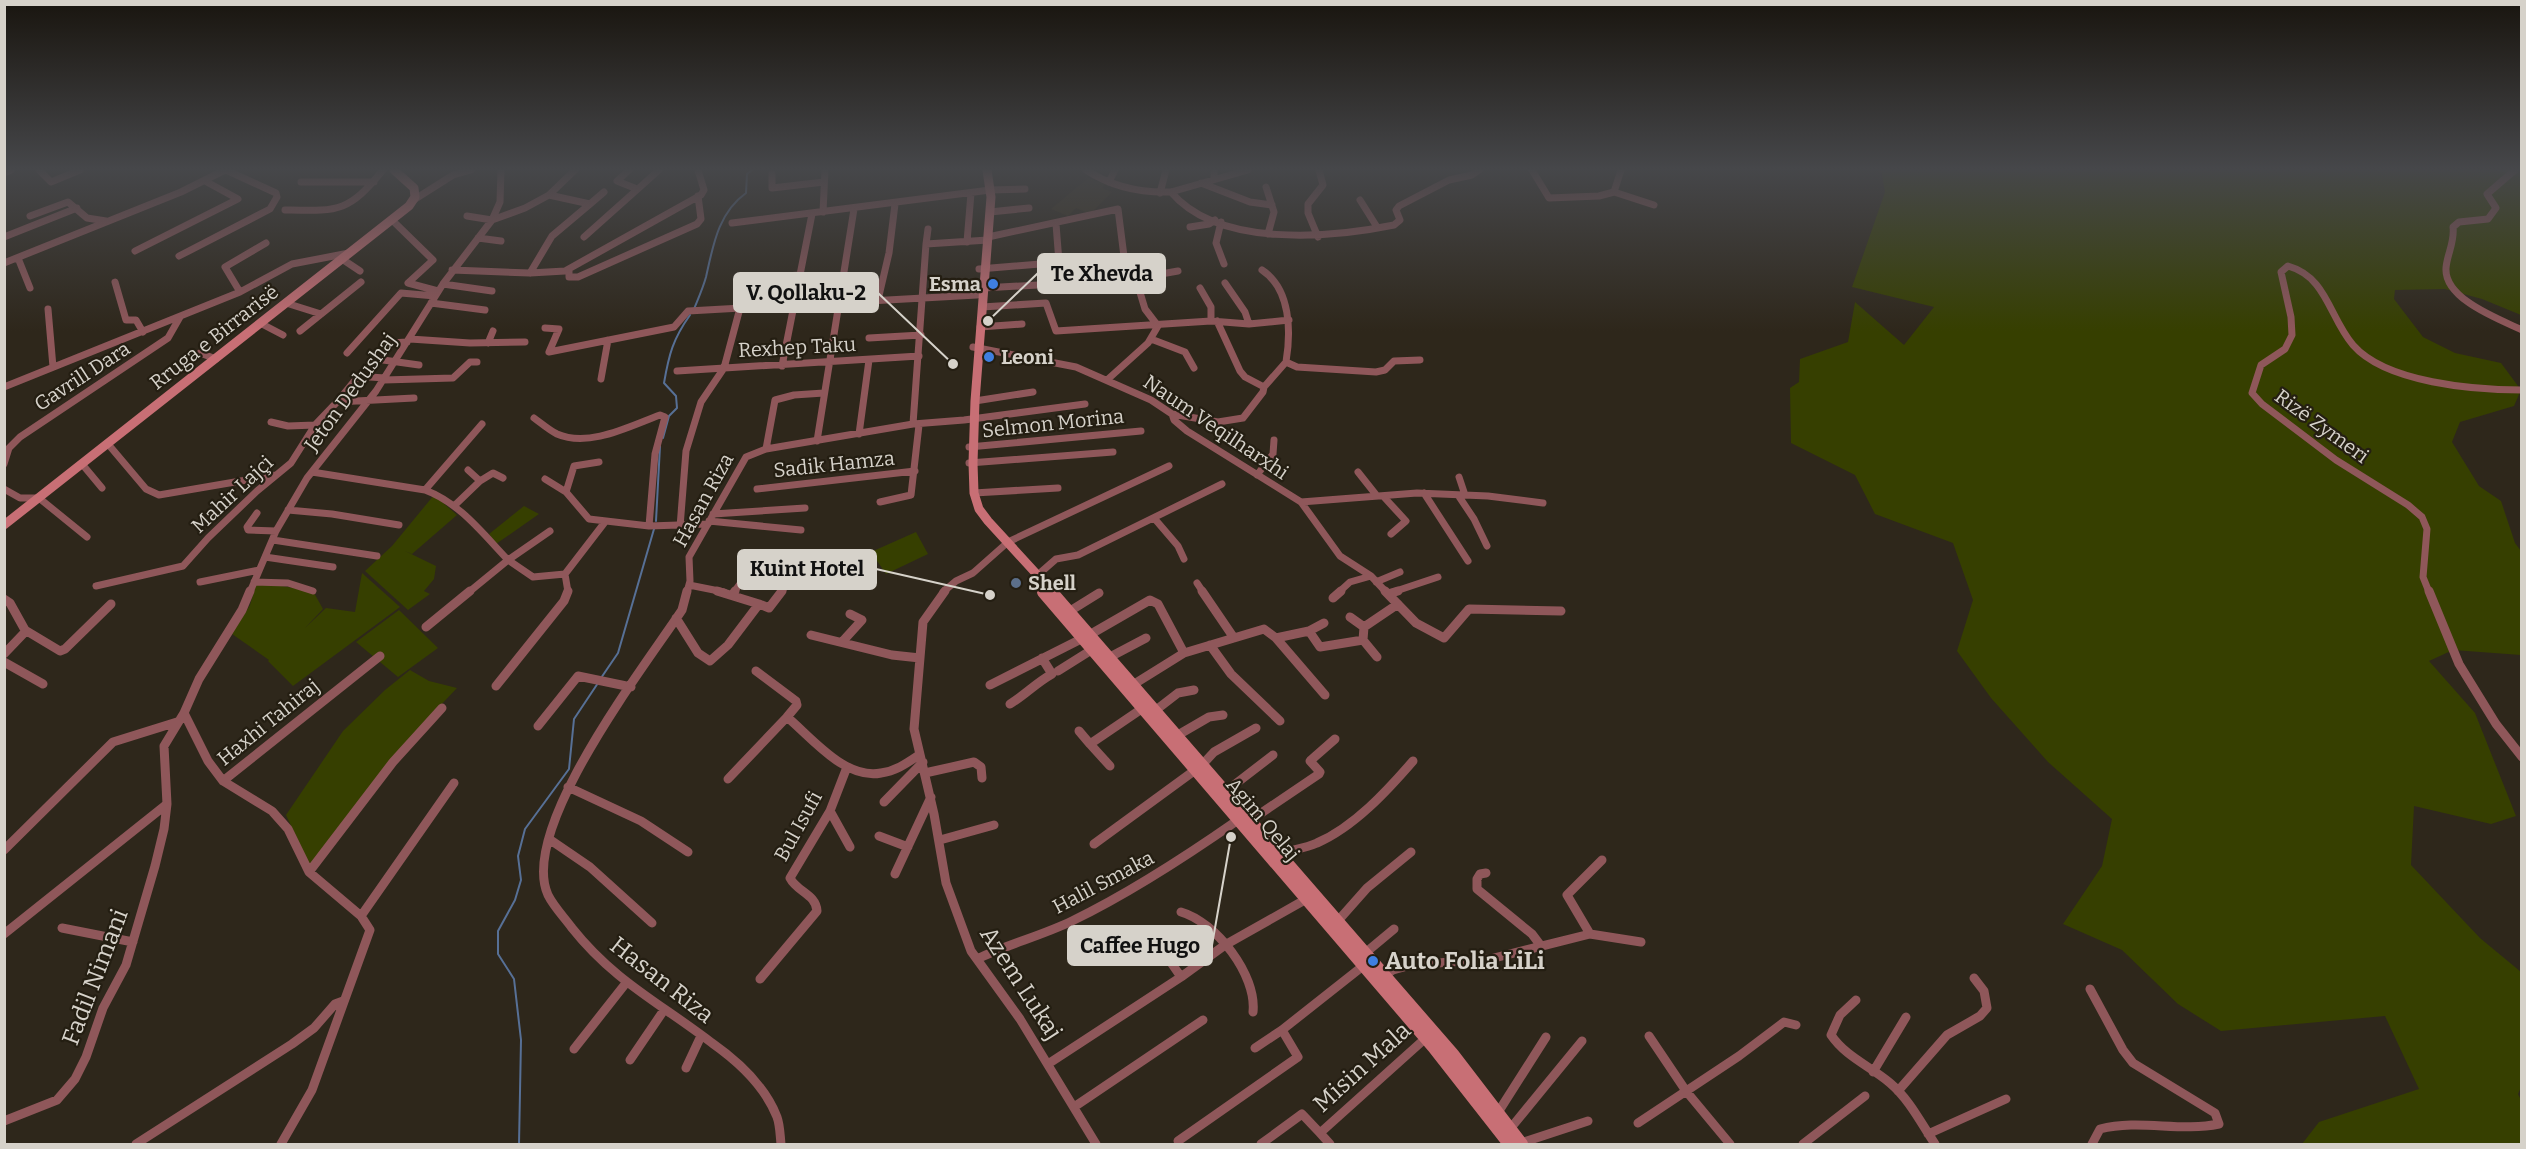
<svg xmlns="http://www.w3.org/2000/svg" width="2526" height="1149" viewBox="0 0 2526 1149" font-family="Bitter,serif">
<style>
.built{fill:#39301d}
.green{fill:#363f00}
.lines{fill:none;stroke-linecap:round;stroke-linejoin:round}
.stream{stroke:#577096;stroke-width:2}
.street-far1{stroke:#8f575a;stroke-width:7}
.street{stroke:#8f575a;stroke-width:9}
.secondary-far1{stroke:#c86f75;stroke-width:9}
.secondary{stroke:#c86f75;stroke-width:12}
.shop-dot{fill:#3f7fe0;stroke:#241e12;stroke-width:2}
.service-dot{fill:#5c6f8a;stroke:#241e12;stroke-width:2}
.labels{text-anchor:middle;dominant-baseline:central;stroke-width:4.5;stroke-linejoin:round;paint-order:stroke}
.poi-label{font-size:20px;font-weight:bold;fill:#d6d2ca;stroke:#241e12;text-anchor:start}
.street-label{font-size:20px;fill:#d6d2ca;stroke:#241e12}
.near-poi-label{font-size:24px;font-weight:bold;fill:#d6d2ca;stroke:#241e12;text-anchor:start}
.near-street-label{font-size:24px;fill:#d6d2ca;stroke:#241e12}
.leader{fill:none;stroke:#d6d2ca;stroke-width:2}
.callout-dot{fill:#d6d2ca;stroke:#241e12;stroke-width:2}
.callout{fill:#d6d2ca;stroke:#d6d2ca;stroke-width:2}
.callout-label{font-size:21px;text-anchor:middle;font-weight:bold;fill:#111}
</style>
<rect width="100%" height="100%" fill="#2e271b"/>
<path class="built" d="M1088,178l17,6 -3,4 10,4 -22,22 -14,-6 -8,8 -17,-7z"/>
<path class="green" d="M1881,170h326l7,2 2,-2h305v145l-39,-16 -37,-10 -50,1 -1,9 29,38 32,16 46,10 20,27 -7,16 -54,16 -8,20 27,44 22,15 14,42 6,8v104l-68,-5 -24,11 46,52 41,103 -25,8 -77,-18 -3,59 69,73 41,34 1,113 -4,9 3,6v44h-219l17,-22 100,-33 -34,-73 -164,15 -43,-27 -56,-54 -59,-26 39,-58 10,-47 -64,-57 -57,-64 -34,-47 16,-51 -20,-57 -78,-29 -20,-39 -64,-32 -1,-55 9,-6 1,-23 48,-17 7,-40 49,43 30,-38 -82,-20 33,-95z
M434,495l23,20 -45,39 -7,-3 31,15 -2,13 -10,12 6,3 -22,16 -43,-39 27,-25z
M524,506l15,8 -43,30 -7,-10z
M916,532l12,22 -42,20 -15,-22z
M362,573l38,34 -107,79 -25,-25 1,-1 -37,-26 18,-29 7,-23 56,9 10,18 -18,19 21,-20 29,4z
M399,610l39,38 -40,29 -42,-35z
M410,670l19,11 28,7 -39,41 -108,137 -24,-51 57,-84 42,-41z"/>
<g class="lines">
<path class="stream" d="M694,309c4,-10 9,-21 12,-32 7,-31 12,-64 40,-84l1,-19 5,-4
M663,438l6,-22 8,-8 -1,-12 -12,-13c5,-29 9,-44 26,-68
M656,521l4,-75
M601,678l17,-25 36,-124
M519,1144l2,-104 -7,-61 -16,-25v-23l17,-31 6,-20 -3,-24 7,-27 44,-60 5,-50 24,-36"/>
<path class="street-far1" d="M39,170l12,12 29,-12
M629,170l-12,11 20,8
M1086,170c26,17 54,23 85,22l77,-22
M1214,170v9
M1532,170l17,28 50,-2 15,-4
M1621,170l-7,22 40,13
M2515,170l-28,24 9,14 -8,11 -29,3 -6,5c2,15 -6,27 -7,41 -2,31 53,51 76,62
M4,173l7,-3
M772,174v14l52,-6
M301,182h73
M1109,182l6,-12
M1201,183l49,19 22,3
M1266,187l8,25 -6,22
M1171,192c47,56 159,46 223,33l6,-5 -4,-10 3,-4 50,-26 23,-5 7,-5
M1160,193l6,-23
M549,195l41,9 14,-12
M1360,200l17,27
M412,201l41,-26 18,-5
M285,210c53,1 63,3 98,-40
M823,212l2,-42
M990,212l39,-4
M30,216l38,-14 19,16 19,3
M467,216l25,4 33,-12 24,-13 26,-25
M392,220l41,40 -25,23
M1221,222l-5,21 8,21
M732,223l258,-33 35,-1
M1056,224l3,38
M1190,227l19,-3 6,-4
M4,237l73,-29
M584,237l75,-67
M988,237l130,-28 9,71
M1318,237l-10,-24v-9l15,-19 -4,-15
M478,238l23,3
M967,242l4,-49
M926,244l2,-15
M135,251l103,-52 -33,-18
M179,256l91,-47 7,-12 -1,-4 -50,-23
M18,258l12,30
M342,259l18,12
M4,263l177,-71 44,-22
M569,269v8h9l119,-53 4,-5 -3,-23
M979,269l145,-12
M452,270l78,3 35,-2 136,-76 3,-5 -6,-20
M1262,270c29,19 29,62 24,92l11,5 79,5 9,-2 9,-9 26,-1
M530,273l22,-37 38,-32
M738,279l62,-4
M115,282l11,38h10l7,12
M408,283l30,8
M1225,283l20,29 4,12
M443,284l49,7
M983,288l144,-8 51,-9
M1200,288l11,19v14
M240,292l-15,-25 41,-24
M878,300l11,-47 6,-49
M286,303l35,11
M431,303l54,7
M982,307l64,-4 10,28 155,-10 38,3 40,-4
M48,309l5,58
M1217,321l23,50 5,6 19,10
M260,323l23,12
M980,327l42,-3
M545,328l14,1 -10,23 125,-25 14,-16 289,-16
M300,331l61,-49
M869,338l52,-3
M410,339l60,4 55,-1
M1151,339l34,13 9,16
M488,343l5,-12
M390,346l1,-3 16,-1
M973,347l103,20 75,33 21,14 2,6 13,11 114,71 39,54 31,20 15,16
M200,353l16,6
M347,353l54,-60 34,3
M369,366l7,-7 43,6
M782,366l30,-152
M677,371l242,-15
M370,377l15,1
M601,379l7,-39
M384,380l69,-2 17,-16h7
M1107,380l41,-37 10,-17 -13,-17 -9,-30
M4,387l236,-95 52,-28 57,-11
M338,401l18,-22
M975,401l58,-9
M1172,414l46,8 25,-4 20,-26 1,-5 22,-25
M534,418c7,5 15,12 23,16 32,14 73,-8 103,-19l5,2 -10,37 -6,72
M271,422l17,4 27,-1
M913,424l13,-180 62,-4
M859,434l10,-74
M817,441l37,-232
M108,444l38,45 13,6 117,-20
M969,447l172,-16
M766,449l9,-49 19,-5 30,-2
M969,463l144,-11
M4,464l5,-16 11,-11 148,-99 12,-21
M82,464l20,24
M468,470l12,11
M312,472l113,18 57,-66
M1358,472l19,24
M1257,475l16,-21 1,-14
M1459,477l6,18
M545,479l21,13 23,27 60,7 59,-2
M4,489l16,9h19l48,39
M757,489l158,-18
M425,490c35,13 58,44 83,70l-39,32
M566,492l8,-26 25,-4
M974,493l84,-5
M1424,493l44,68
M1458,495l16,24 13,27
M1383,496l23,25 -15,13
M880,502l31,-7 8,-70
M1301,502l116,-9 71,3 55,7
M454,506l26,-25 13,-8 10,5
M288,510l44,4 67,11
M257,513l-10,14 1,3 28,1
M713,514l92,-6
M1154,518l24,28 6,13
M709,521l92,9
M680,527l6,-76 15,-49 23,-34 16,-60
M550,531l-42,29 25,17 32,-3
M273,540l104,16
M265,557l68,10
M1032,580l24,-21 22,-4 144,-71
M200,582l59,-12
M254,582l34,1 25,8
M1376,582l24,-10
M1197,583l6,9
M689,585l35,7
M96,586l87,-20 25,-28 49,-47 34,-28 24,-38 22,-23 77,-4
M250,592l26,-61 31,-53 69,-87 67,-107 49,-64 8,-18 1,-32
M568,592l-3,-18 40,-52
M687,592l3,-11 -1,-24 57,-100 20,-8 147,-25 51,-4 121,-16
M734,592l11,-15
M781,592c11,-15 22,-28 42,-27
M943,592l13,-11 17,-8 35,-31 161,-76
M1339,592l11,-10 21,-6
M1393,592l45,-15
M2429,592l-6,-15 4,-48 -5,-12 -14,-12 -72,-45 -74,-56 -10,-11 9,-28 24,-16 7,-14 -1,-18 -10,-45 7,-6c39,11 41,51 65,79 33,38 122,45 169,45"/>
<path class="street" d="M687,591l-5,19c-37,56 -164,219 -134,285 6,12 16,22 24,33 42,53 88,75 140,115 27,19 53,43 65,74 3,8 3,18 4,27
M717,591l42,13
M945,591l-22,31 -9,107 20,85 12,69 25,68 49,68 76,125
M1202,591l32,47
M1385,591l31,32 28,15 25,-29 92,2
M2429,591l30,73 37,60 26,33
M733,594l2,-3
M1388,594l10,-3
M1333,598l8,-7
M4,599l6,4 15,27 35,21 5,-2 46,-45
M1070,611l29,-18
M1350,617l14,10
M676,618l22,35 12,8 18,-16 31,-41 10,4 13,-17
M426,627l44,-36
M1364,627l34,-23
M1309,631l11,16 43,-7 1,-13
M811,635l81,20 28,3
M1276,638l33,-7 15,-8
M1363,640l14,17
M842,642l20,-22 -12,-6
M1210,645l21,29 49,47
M4,654l22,-23
M1110,657l36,-19
M4,662l39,22
M756,671l40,30 1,4 -10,12c25,21 58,63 94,56 15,-2 26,-10 38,-18
M1058,671l35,-22
M990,685l101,-51 59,-34 8,4 26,49
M496,686l68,-85 4,-10
M1131,686l53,-33 80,-24 12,9 49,57
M1010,704c16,-10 26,-21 42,-30l-10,-16
M1156,710l22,-17 16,-3
M184,713l24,48 15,20 49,30 16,18 21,43 52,44 9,14 -58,160 -31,54
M538,726l40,-50 53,11
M1079,731l11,13 53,-36
M1178,735l31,-18 14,-2
M1090,744l20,22
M925,773l49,-11 7,5 1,11
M728,779l59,-62
M223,781l157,-125
M568,787l73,34 47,31
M1225,792l48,-37
M884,802l39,-40
M830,811l20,36
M1248,822l71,-48 1,-2 -10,-11 25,-22
M879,836l29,11
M549,839l41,28 62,56
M940,840l54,-15
M1094,844l108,-79 12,-13 42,-24
M4,850l109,-108 64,-20
M1276,855c13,-5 28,-6 41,-12 37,-16 70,-52 96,-82
M309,872l84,-110 49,-54
M1486,873l-6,1 -3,5v10l55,45 9,12
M895,874l36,-77
M1181,912c35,10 76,63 72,100
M361,916l93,-133
M1336,923l31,-35 44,-36
M62,928l71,14
M4,934l163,-130
M1590,934l-23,-39 35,-35
M1141,936l20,12 20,29
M1364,954l30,-25
M977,959c31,-15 64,-23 95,-38 58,-28 113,-64 166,-101
M1382,977l11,-7 18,-5 79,-6 100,-25 51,8
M760,979l57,-68c-1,-17 -20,-19 -27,-33l40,-67 17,-44
M2090,989l33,61 10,13 82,50 4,11c-39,8 -80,-5 -119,5l-8,15
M1856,1000l-16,15 -9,20c15,22 39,31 59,48 19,16 31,40 45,61
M1649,1036l37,55 44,53
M1255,1048l27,-18 81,-64
M574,1049l52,-66
M630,1060l34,-50
M1048,1064l133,-87 44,-32 85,-48
M686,1068l15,-32
M1873,1072l33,-55
M1898,1091l49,-56 33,-19 7,-8 -3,-17 -10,-13
M1074,1107l129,-87
M1497,1114l49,-77
M4,1121l53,-21 18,-21 11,-22 17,-49 23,-43 29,-99 9,-37 3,-25 -3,-58 20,-33 15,-34 43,-69 8,-19
M1638,1123l101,-67 45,-34 12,3
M1510,1129l72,-88
M1928,1134l78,-35
M1178,1141l120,-84 -16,-27
M136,1144l156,-100 22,-16 21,-24 8,-3
M1261,1144l41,-30 18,19
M1330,1144l-10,-11 108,-97
M1518,1144l70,-23
M1803,1144l62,-48"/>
<path class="secondary-far1" d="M987,170l4,27 -16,204 -2,62 1,30 5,16 9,12 65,71
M4,525l405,-319 6,-9 -1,-9 -20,-18"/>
<path class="secondary" d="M1051,591l402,463 69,90
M1043,592l390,455 76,97"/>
</g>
<linearGradient id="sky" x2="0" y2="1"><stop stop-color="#19150f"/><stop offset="0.51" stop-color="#46474a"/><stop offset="1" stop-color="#46474a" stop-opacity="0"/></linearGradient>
<rect width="2526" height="331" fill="url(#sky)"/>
<g class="shop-dot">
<circle cx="993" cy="284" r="6"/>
<circle cx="989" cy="357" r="6"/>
<circle cx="1373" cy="961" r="6"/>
</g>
<circle class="service-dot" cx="1016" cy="583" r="6"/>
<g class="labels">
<g class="poi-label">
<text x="981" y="284" text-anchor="end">Esma</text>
<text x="1001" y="357">Leoni</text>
<text x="1028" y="583">Shell</text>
</g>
<g class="street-label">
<text transform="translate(214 337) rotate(-38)">Rruga e Birrarisë</text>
<text transform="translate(797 347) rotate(-3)">Rexhep Taku</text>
<text transform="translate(82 376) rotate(-33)">Gavrill Dara</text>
<text transform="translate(350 392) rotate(-54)">Jeton Dedushaj</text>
<text transform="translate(1053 423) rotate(-6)">Selmon Morina</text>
<text transform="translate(2322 426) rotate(36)">Rizë Zymeri</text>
<text transform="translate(1216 427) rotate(34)">Naum Veqilharxhi</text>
<text transform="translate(834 464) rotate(-6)">Sadik Hamza</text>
<text transform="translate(232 494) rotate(-43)">Mahir Lajçi</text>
<text transform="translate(703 500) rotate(-61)">Hasan Riza</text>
<text transform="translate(268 722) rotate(-39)">Haxhi Tahiraj</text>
<text transform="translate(1263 819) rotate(50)">Agim Qelaj</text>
<text transform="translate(798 826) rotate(-61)">Bul Isufi</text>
<text transform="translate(1103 882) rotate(-28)">Halil Smaka</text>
</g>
<g class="near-poi-label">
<text x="1385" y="961">Auto Folia LiLi</text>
</g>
<g class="near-street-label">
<text transform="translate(95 977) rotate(-69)">Fadil Nimani</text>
<text transform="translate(662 980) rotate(38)">Hasan Riza</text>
<text transform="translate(1021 983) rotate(57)">Azem Lukaj</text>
<text transform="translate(1362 1067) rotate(-42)">Misin Mala</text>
</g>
</g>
<path class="leader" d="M988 321L1038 273M953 364L878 293M990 595L876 569M1231 837L1212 945"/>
<g class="callout-dot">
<circle cx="988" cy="321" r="6"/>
<circle cx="953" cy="364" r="6"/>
<circle cx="990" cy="595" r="6"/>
<circle cx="1231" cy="837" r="6"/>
</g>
<g class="callout">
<rect x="1038" y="254" width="127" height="39" rx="6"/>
<rect x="734" y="273" width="144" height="39" rx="6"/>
<rect x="738" y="550" width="138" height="39" rx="6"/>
<rect x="1068" y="926" width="144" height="39" rx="6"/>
</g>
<g class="callout-label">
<text x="1102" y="281">Te Xhevda</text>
<text x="806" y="300">V. Qollaku-2</text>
<text x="807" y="576">Kuint Hotel</text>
<text x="1140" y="953">Caffee Hugo</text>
</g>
<rect width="2526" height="1149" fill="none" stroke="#d6d2ca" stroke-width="12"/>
</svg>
